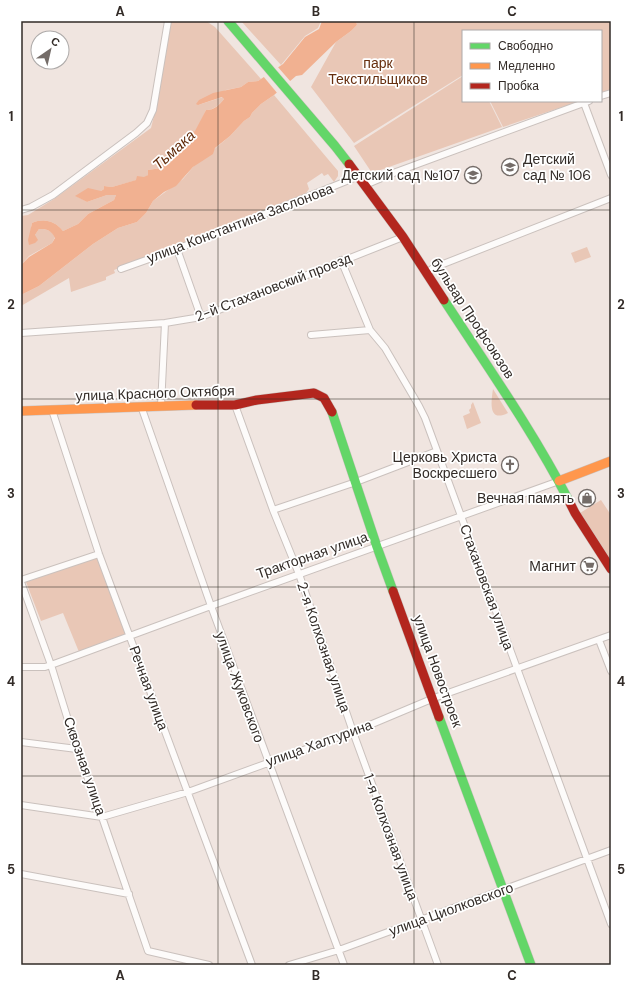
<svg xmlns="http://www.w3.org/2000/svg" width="632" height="986" viewBox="0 0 632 986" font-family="'DM Sans',sans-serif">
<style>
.green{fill:#e9c7b6}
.water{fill:#f1b191}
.pier{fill:#f0e5e0}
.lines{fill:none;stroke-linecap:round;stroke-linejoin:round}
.street-casing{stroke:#cac1bd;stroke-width:8}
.fast-casing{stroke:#cac1bd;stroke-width:10}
.slow-casing{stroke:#cac1bd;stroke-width:10}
.jam-casing{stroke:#cac1bd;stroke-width:10}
.street{stroke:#fdfbfa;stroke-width:6}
.fast{stroke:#63d668;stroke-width:9}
.slow{stroke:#ff974d;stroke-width:9}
.jam{stroke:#b3261e;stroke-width:9}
.grid{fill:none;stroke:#322b27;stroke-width:1;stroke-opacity:0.55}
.labels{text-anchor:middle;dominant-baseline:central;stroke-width:3.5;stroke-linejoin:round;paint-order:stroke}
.park-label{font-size:14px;fill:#662e0e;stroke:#fff}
.poi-label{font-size:14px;fill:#322b27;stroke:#fff;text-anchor:end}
.street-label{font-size:14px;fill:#322b27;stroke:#fff}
.water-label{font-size:15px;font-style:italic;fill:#612a09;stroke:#fff}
.neatline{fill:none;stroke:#322b27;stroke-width:1.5}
.grid-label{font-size:13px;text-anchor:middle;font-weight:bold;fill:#322b27}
</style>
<rect width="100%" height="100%" fill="#f0e5e0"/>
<path class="green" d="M171,21h35l9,6 46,52 -3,2 -10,1 -7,5 -15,3 -28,15 25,-8 1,2c-5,6 -10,11 -18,11l-10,21 -12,4 1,5 -21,18 -3,10 -13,2v5l-4,3 -32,9 -8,-1v3l-3,2 -25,5 11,6 20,-7h9l-2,5 -26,14 -10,10 -15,7c-8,-10 -19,-13 -31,-8l-1,4 4,8 4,-6c8,0 12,1 16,8l-3,6 -23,13 -8,9v-49l7,-1 26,-16 97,-71 5,-20z
M241,21h80l-3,7 -13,8 -24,29z
M356,21h255v68l-10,4v-62h-138v44l-109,68 -43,-56 25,-45 15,-11 6,-6z
M463,76v25h26l13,26 -130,46 -18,-27z
M274,95l64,76v5l-4,6 -6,-8 -4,2 -2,-3 -15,10 2,6 -6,8 -189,73 1,3 -9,4v3l-35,12 -2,-14 -48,28v-11l18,-9 54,-42 25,-16 19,-6 9,-9 7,-12 30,-22 10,-12 37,-31 14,-15 6,-4 2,-4 9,-9z
M490,101h90l-77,26z
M587,247l4,10 -16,6 -4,-10z
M493,389l15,24c-20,10 -17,-11 -15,-24z
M473,402l8,21 -14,6 -4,-13 7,-3 -1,-3 2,-2v-3z
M601,500l10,15v45l-31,-47z
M98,557l29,77 -48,18 -16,-39 -22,8 -15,-39z"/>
<path class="water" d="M322,21h34l1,4 -6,6 -15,11 -34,33 -6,1 -22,19 -13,9 -9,9 -2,4 -6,4 -14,15 -15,12 -2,6 -20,13 -17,19 -12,6 -11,9 -7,12 -9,9 -19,6 -25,16 -54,42 -18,9v-30l8,-8 23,-14 3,-5c-4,-8 -8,-9 -16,-9l-4,6 3,5 -3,3 -6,2 -1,-5 4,-17c12,-5 23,-2 31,8l15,-7 10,-10 26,-14 2,-5h-9l-20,7 -12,-6 13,-8 13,3 3,-2v-3l8,1 24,-7 1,-4 7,1 4,-2v-5l13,-2c5,-15 8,-23 24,-28l-1,-5 11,-4 11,-21c9,0 13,-5 18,-11l-2,-2 -24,8 -2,-1 3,-4 14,-7 28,-6 7,-5 10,-1 25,-17 22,-27 14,-8z"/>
<path class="pier" d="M277,66l14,16 -13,12 -15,-18z"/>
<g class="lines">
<g class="street-casing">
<path id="street" d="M601,96l10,-3
M584,103l27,72
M365,185l31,-13 193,-71
M21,210l10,-3 22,-12 83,-62 11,-10 6,-13 15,-89
M177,249l24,68
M341,260l29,70 15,18 34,58 6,12 186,506
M121,269l56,-20 182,-73
M427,273l6,-5 178,-70
M21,333l144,-10 36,-6 202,-80
M311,335l59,-5
M235,405l38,105 26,64 54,158 85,233
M141,406l70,200 133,359
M161,406l4,-83
M52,410l47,144 153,411
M273,510l83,-28 81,-31
M21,580l78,-26
M21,582l30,83 26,84 25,68 46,134 61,14
M599,640l12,31
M21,667h24l6,-2 160,-59 348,-125
M21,742l56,7
M21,805l81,12 86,-25 165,-60 81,-34 177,-63
M21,874l108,20
M289,965l50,-15 272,-100"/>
</g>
<g class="fast-casing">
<path id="fast" d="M228,21l107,125 14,18
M444,300c43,66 89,131 125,201
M332,412l45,135 16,44
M439,717l92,248"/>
</g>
<g class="slow-casing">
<path id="slow" d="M21,411l175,-6
M559,481l52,-20"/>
</g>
<g class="jam-casing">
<path id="jam" d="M349,164l54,73 41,63
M196,405h39l22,-5 57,-7 10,5 8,14
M569,501l6,12 36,56
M393,591l46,126"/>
</g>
<use href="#street" class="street"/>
<use href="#fast" class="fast"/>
<use href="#slow" class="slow"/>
<use href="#jam" class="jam"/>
</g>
<path class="grid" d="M218,21v944M414,21v944M21,210h590M21,399h590M21,587h590M21,776h590"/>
<defs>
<g id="school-ring" transform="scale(0.9)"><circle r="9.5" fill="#fff" stroke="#746c68" stroke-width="1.5"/><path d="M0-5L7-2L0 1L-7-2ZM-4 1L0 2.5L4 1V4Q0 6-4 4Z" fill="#746c68"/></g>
<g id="church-ring" transform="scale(0.9)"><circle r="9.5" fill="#fff" stroke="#746c68" stroke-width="1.5"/><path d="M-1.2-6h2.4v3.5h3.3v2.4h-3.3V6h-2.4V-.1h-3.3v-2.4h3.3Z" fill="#746c68"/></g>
<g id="shop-ring" transform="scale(0.9)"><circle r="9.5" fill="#fff" stroke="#746c68" stroke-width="1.5"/><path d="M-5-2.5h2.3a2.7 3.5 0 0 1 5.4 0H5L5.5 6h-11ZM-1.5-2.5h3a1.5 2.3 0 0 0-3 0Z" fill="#746c68"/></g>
<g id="supermarket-ring" transform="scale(0.9)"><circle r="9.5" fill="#fff" stroke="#746c68" stroke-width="1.5"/><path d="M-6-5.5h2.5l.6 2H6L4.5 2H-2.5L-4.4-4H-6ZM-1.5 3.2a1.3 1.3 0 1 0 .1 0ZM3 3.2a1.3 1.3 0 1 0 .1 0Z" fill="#746c68"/></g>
</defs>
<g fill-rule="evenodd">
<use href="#school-ring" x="510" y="167"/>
<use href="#school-ring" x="473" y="175"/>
<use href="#church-ring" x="510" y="465"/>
<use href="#shop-ring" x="587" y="498"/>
<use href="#supermarket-ring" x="589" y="566"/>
</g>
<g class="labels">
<g class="park-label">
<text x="378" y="63">парк<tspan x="378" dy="16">Текстильщиков</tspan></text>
</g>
<g class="poi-label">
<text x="523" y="159" text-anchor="start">Детский<tspan x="523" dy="16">сад № 106</tspan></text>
<text x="460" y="175">Детский сад №107</text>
<text x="497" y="457">Церковь Христа<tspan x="497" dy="16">Воскресшего</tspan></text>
<text x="574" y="498">Вечная память</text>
<text x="576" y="566">Магнит</text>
</g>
<g class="street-label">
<text transform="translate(240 223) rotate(-21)">улица Константина Заслонова</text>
<text transform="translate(273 287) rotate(-21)">2-й Стахановский проезд</text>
<text transform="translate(473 318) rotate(57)">бульвар Профсоюзов</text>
<text transform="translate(155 393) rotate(-2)">улица Красного Октября</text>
<text transform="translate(312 555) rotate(-19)">Тракторная улица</text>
<text transform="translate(487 587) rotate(70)">Стахановская улица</text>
<text transform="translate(324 647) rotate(71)">2-я Колхозная улица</text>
<text transform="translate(438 671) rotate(70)">улица Новостроек</text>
<text transform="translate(240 687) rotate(70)">улица Жуковского</text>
<text transform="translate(149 688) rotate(70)">Речная улица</text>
<text transform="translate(319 743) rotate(-20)">улица Халтурина</text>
<text transform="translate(85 766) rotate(71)">Сквозная улица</text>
<text transform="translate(391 837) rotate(70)">1-я Колхозная улица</text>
<text transform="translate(451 909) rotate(-20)">улица Циолковского</text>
</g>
<g class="water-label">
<text transform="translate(174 150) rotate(-42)">Тьмака</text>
</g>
</g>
<rect width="632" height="986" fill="none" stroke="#ffffff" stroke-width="44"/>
<rect x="462" y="30" width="140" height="72" fill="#ffffff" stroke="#adaaa9"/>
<rect x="470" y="43" width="20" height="6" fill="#63d668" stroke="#adaaa9"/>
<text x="498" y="50" font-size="12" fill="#322b27">Свободно</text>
<rect x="470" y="63" width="20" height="6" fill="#ff974d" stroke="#adaaa9"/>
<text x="498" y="70" font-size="12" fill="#322b27">Медленно</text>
<rect x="470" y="83" width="20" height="6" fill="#b3261e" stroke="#adaaa9"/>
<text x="498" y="90" font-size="12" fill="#322b27">Пробка</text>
<g transform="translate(50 50) rotate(34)"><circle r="19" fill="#ffffff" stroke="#adaaa9"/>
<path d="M0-3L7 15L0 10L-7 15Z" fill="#746c68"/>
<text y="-6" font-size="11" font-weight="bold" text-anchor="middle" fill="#322b27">С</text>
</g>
<rect x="22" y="22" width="588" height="942" class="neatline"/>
<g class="grid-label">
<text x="120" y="16">A</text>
<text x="316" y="16">B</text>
<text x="512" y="16">C</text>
<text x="11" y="121">1</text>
<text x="621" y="121">1</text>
<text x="11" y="309">2</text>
<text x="621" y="309">2</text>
<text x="11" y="498">3</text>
<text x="621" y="498">3</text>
<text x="11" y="686">4</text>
<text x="621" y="686">4</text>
<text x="11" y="874">5</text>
<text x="621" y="874">5</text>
<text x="120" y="980">A</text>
<text x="316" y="980">B</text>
<text x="512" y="980">C</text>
</g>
</svg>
